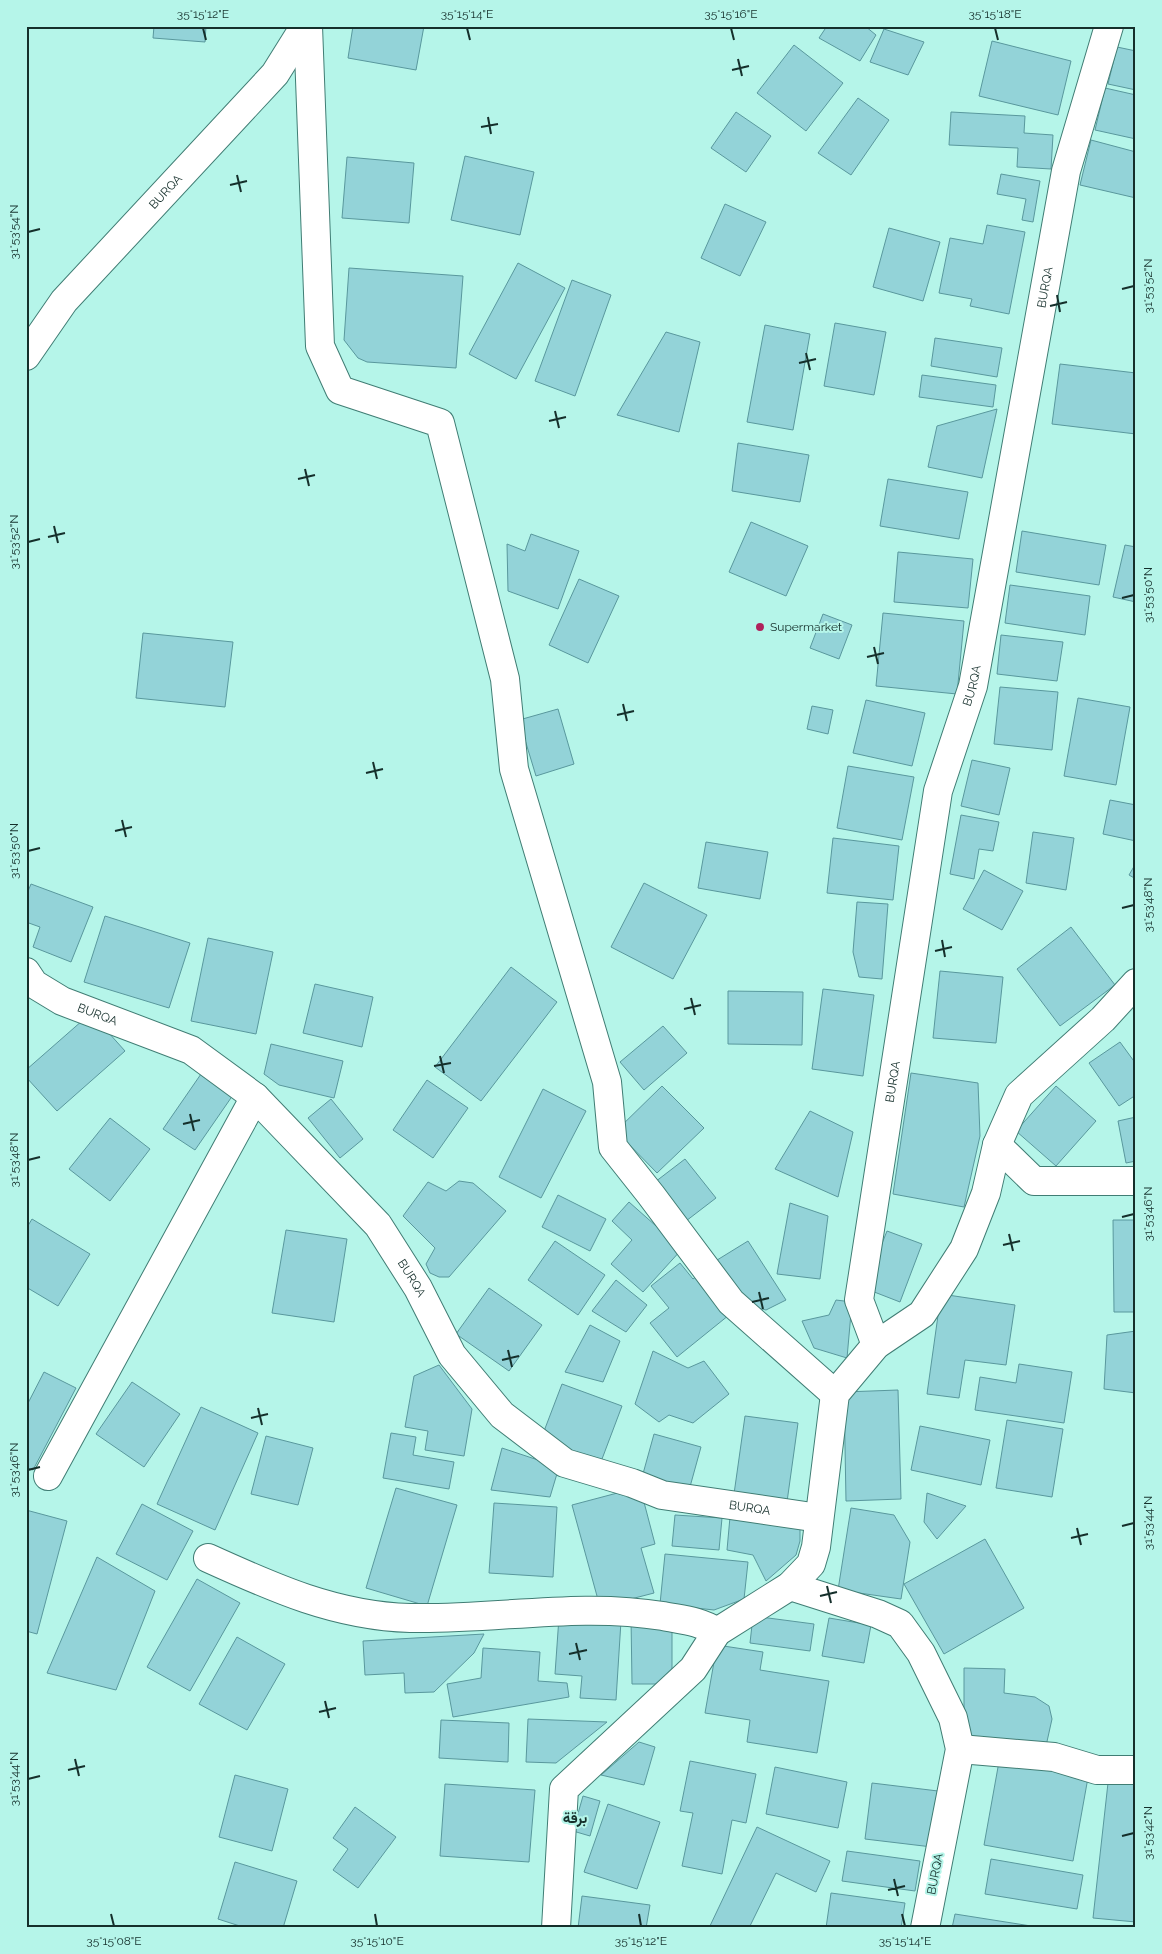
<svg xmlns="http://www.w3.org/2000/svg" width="1162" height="1954" viewBox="0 0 1162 1954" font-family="Raleway,Vazirmatn,sans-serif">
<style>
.building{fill:#93d3d8;stroke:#59989d}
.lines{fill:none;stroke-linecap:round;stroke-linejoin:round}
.street-casing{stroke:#407d74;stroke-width:30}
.street{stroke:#fff;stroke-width:28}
.ticks{fill:none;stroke:#152f2b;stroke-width:2}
.poi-dot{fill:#af215b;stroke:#b5f5e9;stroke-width:2}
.labels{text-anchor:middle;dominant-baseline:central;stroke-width:4;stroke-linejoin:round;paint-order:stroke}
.street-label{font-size:12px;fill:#152f2b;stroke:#b5f5e9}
.poi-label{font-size:12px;fill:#152f2b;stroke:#b5f5e9;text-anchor:start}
.quarter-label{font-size:15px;font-weight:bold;fill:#152f2b;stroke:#b5f5e9}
.neatline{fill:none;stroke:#152f2b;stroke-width:2}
.ticks-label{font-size:12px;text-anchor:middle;fill:#152f2b}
</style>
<rect width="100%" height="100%" fill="#b5f5e9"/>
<path class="building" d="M154,26h52l-1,16 -52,-4z
M353,26h71l-8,44 -68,-12z
M827,26h38l11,9 -16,26 -41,-23z
M884,29l40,13 -16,33 -38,-13z
M992,41l79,20 -13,54 -79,-19z
M794,45l49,38 -37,48 -49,-38z
M1117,47l19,4v39l-28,-6z
M1105,88l31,7v44l-41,-9z
M858,98l31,22 -38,55 -33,-22z
M736,112l35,24 -25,36 -35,-24z
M951,112l74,4 -1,17 29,2 -2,34 -34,-2 1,-19 -69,-3z
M1091,140l45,12v46l-56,-13z
M465,156l69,16 -14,63 -69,-15z
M347,157l67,6 -5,60 -67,-5z
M1001,174l39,7 -7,41 -11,-2 4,-21 -29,-5z
M725,204l41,18 -26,54 -39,-18z
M987,225l38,7 -16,82 -39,-8 2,-7 -33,-6 11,-55 33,6z
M889,228l51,14 -17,59 -50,-14z
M518,263l47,25 -49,91 -47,-25z
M349,268l114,8 -7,92 -89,-6 -9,-4 -14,-18z
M572,280l39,15 -36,101 -40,-15z
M835,323l51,9 -12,63 -50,-9z
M765,325l45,9 -17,96 -46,-8z
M666,332l34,10 -21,90 -62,-17z
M935,338l67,10 -5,29 -66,-11z
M1060,364l76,9v61l-84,-10z
M922,375l74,10 -3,22 -74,-10z
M997,409l-15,69 -54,-11 9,-41z
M738,443l71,12 -9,47 -68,-11z
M888,479l80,13 -9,47 -79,-13z
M751,522l57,24 -22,50 -57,-24z
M1022,531l84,14 -7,40 -83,-13z
M531,534l48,17 -21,58 -50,-18 -1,-47 18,7z
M1125,545l11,2v55l-23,-5z
M898,552l75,7 -5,49 -74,-6z
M579,579l40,17 -31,67 -39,-18z
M1010,585l80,11 -5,39 -80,-12z
M883,613l81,8 -7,73 -81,-8z
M823,614l29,11 -13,34 -29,-11z
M143,633l90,9 -8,65 -89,-9z
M1001,635l62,7 -6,39 -60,-7z
M1000,687l58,5 -6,58 -58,-6z
M1078,698l52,9 -14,78 -52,-9z
M866,700l59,13 -13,53 -59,-13z
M812,706l21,4 -5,24 -21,-5z
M558,709l16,55 -38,12 -17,-56z
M972,760l38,8 -11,47 -38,-9z
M848,766l66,11 -12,63 -65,-12z
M1110,800l26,5v36l-33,-7z
M961,815l38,7 -6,29 -14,-2 -5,30 -24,-5z
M1033,832l41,6 -8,52 -40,-7z
M833,838l66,8 -6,54 -66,-7z
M706,842l62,10 -8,47 -62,-11z
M1136,863v16l-7,-4z
M984,870l39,21 -21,39 -39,-21z
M644,883l63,32 -34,64 -62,-32z
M31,884l62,23 -22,55 -38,-15 7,-20 -14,-5v-26z
M857,902l31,2 -6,75 -23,-2 -6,-25z
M105,916l85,27 -21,65 -85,-26z
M1071,927l44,58 -55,41 -43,-57z
M208,938l65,14 -17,82 -65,-13z
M511,967l46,35 -76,99 -46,-34z
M940,971l63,6 -7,66 -63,-5z
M315,984l58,13 -11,50 -59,-14z
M823,989l51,6 -11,81 -51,-7z
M728,991l75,1 -1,53 -74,-1z
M91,1013l34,38 -68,60 -31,-34v-7z
M663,1026l24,27 -43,37 -24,-28z
M1120,1042l16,22v31l-17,11 -30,-43z
M271,1044l72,17 -9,37 -55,-13 -15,-11z
M911,1073l67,10 2,53 -16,71 -71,-13z
M201,1074l32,21 -38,55 -32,-21z
M427,1080l41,28 -35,50 -40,-28z
M662,1086l42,42 -47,45 -41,-42z
M1056,1086l40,35 -40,45 -40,-35z
M543,1089l43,22 -45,87 -42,-21z
M331,1099l32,40 -23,19 -32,-40z
M810,1111l43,21 -15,65 -63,-28z
M1136,1117v44l-10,2 -8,-42z
M110,1118l40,31 -40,52 -41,-32z
M685,1159l31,39 -30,23 -31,-39z
M459,1181l14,2 33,28 -57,66h-10l-9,-4 -4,-9 9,-16 -32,-32 25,-34 18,9z
M558,1195l48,24 -16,32 -48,-24z
M629,1202l53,47 -39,43 -32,-28 21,-24 -20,-19z
M790,1203l38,13 -8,63 -43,-5z
M32,1219l58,35 -32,52 -32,-19v-58z
M1113,1220h23v92h-22z
M286,1230l61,9 -13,83 -62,-9z
M887,1231l35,13 -22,58 -36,-14z
M555,1241l50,34 -27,40 -50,-35z
M748,1241l38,59 -20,10 -20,-5 -37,-40z
M680,1263l13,16 9,-7 32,39 -57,46 -27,-34 19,-15 -18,-22z
M616,1280l31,25 -21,27 -34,-21z
M489,1288l53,37 -33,46 -53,-37z
M941,1294l74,11 -9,60 -41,-5 -6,38 -32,-4z
M836,1300l16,2 -5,56 -33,-10 -12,-27 27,-6z
M590,1325l30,16 -17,41 -38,-10z
M1136,1331v62l-32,-4 3,-54z
M653,1351l35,17 16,-7 25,33 -36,29 -24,-8 -10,7 -24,-18z
M1019,1364l53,8 -8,51 -89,-13 5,-33 36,6z
M439,1365l33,44 -8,47 -39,-6 3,-19 -23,-4 9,-51z
M44,1372l32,16 -43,82 -7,-3v-60z
M132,1382l48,32 -36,53 -48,-33z
M562,1384l60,22 -23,61 -18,-13 -40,-15z
M898,1390l3,109 -55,2 -2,-109z
M201,1407l57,26 -43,97 -58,-26z
M745,1416l53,7 -12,86 -53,-8z
M1007,1420l56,9 -11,68 -56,-9z
M920,1426l70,14 -9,45 -70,-15z
M391,1433l25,4 -3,18 41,7 -5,27 -66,-11z
M654,1434l47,13 -13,47 -47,-13z
M266,1436l47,12 -15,57 -47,-11z
M502,1448l57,19 -9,30 -59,-7z
M640,1487l15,57 -14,4 13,45 -54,14 -28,-102z
M396,1488l61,17 -30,101 -61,-18z
M927,1493l39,13 -29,33 -13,-17z
M494,1503l63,4 -4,70 -64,-4z
M142,1504l51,27 -26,49 -51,-26z
M851,1508l43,7 16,27 -9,57 -63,-9z
M26,1510l41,11 -30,113 -11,-3z
M675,1515l47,3 -3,32 -47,-4z
M730,1517l70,10v14l-4,14 -30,26 -13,-26 -26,-5z
M985,1539l39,69 -80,46 -40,-70z
M665,1554l83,8 -4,37 -30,11 -54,-6z
M97,1557l58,34 -39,99 -69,-17z
M197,1579l43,24 -50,88 -43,-24z
M753,1616l61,8 -4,27 -60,-8z
M559,1617l62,4 -5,79 -36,-2 2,-22 -27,-2z
M631,1618l41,10v56h-40z
M829,1618l42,7 -7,38 -42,-7z
M484,1634l-10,19 -40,39 -29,1 -1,-20 -39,2 -2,-34z
M237,1637l48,27 -38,66 -48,-26z
M717,1645l46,7 -3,18 69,11 -12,72 -70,-11 3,-22 -45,-7z
M483,1648l57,4 -2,29 29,2 2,14 -116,20 -6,-33 34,-6z
M964,1668l41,1 -1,24 31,4 14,9 3,13 -6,27 -82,-11z
M528,1719l79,3 -51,41 -30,-1z
M441,1720l68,3 -1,39 -69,-4z
M639,1742l16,5 -11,38 -43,-10z
M1000,1756l89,16 -16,89 -89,-16z
M690,1761l66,13 -10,49 -14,-3 -10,54 -40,-8 11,-53 -13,-2z
M775,1767l72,15 -9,46 -72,-14z
M1109,1774l27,3v145l-43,-4z
M235,1775l53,14 -16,62 -53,-14z
M872,1783l66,8 -6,56 -67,-8z
M445,1784l90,6 -6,72 -89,-6z
M583,1796l17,5 -10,35 -17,-5z
M608,1804l52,18 -23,67 -53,-17z
M355,1807l41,30 -38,51 -25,-18 15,-21 -15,-11z
M757,1827l73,34 -14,31 -40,-19 -27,55h-40z
M847,1851l73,10 -5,30 -73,-10z
M991,1859l92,16 -6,34 -92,-15z
M235,1862l62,19 -14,47h-37l-28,-9z
M831,1893l74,10 -4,25h-75z
M582,1896l68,9 -4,23h-68z
M955,1914l76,12v2h-79z"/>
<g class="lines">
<g class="street-casing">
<g id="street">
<path d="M308,26l12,320 20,44 100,33 65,256 9,90 93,313 6,65 38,48 80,107 104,92"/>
<path id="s1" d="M26,356l38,-55 211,-227 30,-48"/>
<path id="s2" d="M26,972l8,12 28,17 129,49 64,47 123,128 40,63 34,67 50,60 63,48 67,20 30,12 157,23"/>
<path d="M997,1145l37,36h102"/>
<path id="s3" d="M876,1345l-17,-45 79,-509 35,-105 93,-515 43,-145"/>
<path d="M48,1476l207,-379"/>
<path d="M208,1558c66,30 128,58 202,60 85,2 169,-16 253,-2 20,4 37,5 54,16"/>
<path d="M790,1586l88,28 22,10 21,29 32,65 7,31 -35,179"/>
<path d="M960,1749l94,8 43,13h39"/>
<path d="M556,1928l8,-139 129,-120 24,-37 73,-46 21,-22 5,-17 19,-153 41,-49 46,-31 42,-65 22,-56 11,-48 22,-50 84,-76 33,-36"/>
</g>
</g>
<use href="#street" class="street"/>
</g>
<path class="ticks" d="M203,28l3,12M467,28l3,12M731,28l3,12M995,28l3,12M738,59l4,17M732,70l17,-4M488,117l3,17M481,127l17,-3M237,175l4,17M230,185l17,-4M28,232l12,-3M1122,289l12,-3M1057,295l3,17M1050,306l17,-4M806,353l4,17M799,363l17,-4M555,411l4,17M549,421l17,-4M305,469l4,17M298,479l17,-4M54,526l4,17M48,537l17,-4M28,542l12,-3M1122,598l12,-3M874,647l4,17M867,657l17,-4M623,704l4,17M617,715l17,-4M373,762l4,17M366,773l17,-4M122,820l4,17M115,831l17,-4M28,851l12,-3M1122,908l12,-3M942,940l3,17M935,951l17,-4M691,998l4,17M684,1009l17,-4M440,1056l4,17M434,1066l17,-3M190,1114l4,17M183,1124l17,-4M28,1160l12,-3M1122,1217l12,-3M1009,1234l4,17M1003,1245l17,-4M759,1292l4,17M752,1302l17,-4M508,1350l4,17M502,1360l17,-4M258,1408l4,17M251,1418l17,-4M28,1470l12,-3M1122,1526l12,-3M1077,1528l4,17M1071,1538l17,-4M827,1586l4,17M820,1596l17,-4M576,1643l4,17M569,1654l18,-4M325,1701l4,17M319,1712l17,-4M75,1759l4,17M68,1770l17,-4M28,1779l12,-3M1122,1836l12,-3M894,1879l4,17M888,1890l17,-4M111,1914l3,12M375,1914l2,12M639,1914l2,12M902,1914l3,12"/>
<circle class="poi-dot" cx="760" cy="627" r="5"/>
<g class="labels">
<g class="street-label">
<text stroke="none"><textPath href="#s1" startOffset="216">BURQA</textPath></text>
<text stroke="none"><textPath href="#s3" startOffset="1079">BURQA</textPath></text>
<text stroke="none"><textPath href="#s3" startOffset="674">BURQA</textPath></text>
<text stroke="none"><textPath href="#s2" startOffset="85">BURQA</textPath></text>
<text stroke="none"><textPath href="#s3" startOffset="269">BURQA</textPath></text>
<text stroke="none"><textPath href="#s2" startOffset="505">BURQA</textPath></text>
<text stroke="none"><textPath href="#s2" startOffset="940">BURQA</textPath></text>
<text transform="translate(935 1874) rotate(-79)">BURQA</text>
</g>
<g class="poi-label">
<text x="770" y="627">Supermarket</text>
</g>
<g class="quarter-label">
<text x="575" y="1818">برقة</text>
</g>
</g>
<rect width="1162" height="1954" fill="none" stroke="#b5f5e9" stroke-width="55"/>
<rect x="28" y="28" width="1106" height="1898" class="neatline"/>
<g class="ticks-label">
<text x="203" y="18">35°15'12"E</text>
<text x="467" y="18">35°15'14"E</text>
<text x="731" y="18">35°15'16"E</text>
<text x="995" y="18">35°15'18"E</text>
<text transform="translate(14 232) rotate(-90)" y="4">31°53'54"N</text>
<text transform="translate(1148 286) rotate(-90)" y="4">31°53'52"N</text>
<text transform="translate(14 542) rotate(-90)" y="4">31°53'52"N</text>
<text transform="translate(1148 595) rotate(-90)" y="4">31°53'50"N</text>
<text transform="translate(14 851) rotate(-90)" y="4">31°53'50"N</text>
<text transform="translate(1148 905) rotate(-90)" y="4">31°53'48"N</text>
<text transform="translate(14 1160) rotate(-90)" y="4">31°53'48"N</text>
<text transform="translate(1148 1214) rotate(-90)" y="4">31°53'46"N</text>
<text transform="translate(14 1470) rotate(-90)" y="4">31°53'46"N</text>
<text transform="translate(1148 1523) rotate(-90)" y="4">31°53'44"N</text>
<text transform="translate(14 1779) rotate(-90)" y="4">31°53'44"N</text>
<text transform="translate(1148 1833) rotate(-90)" y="4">31°53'42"N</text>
<text x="114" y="1945">35°15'08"E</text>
<text x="377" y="1945">35°15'10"E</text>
<text x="641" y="1945">35°15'12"E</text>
<text x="905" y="1945">35°15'14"E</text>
</g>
</svg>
